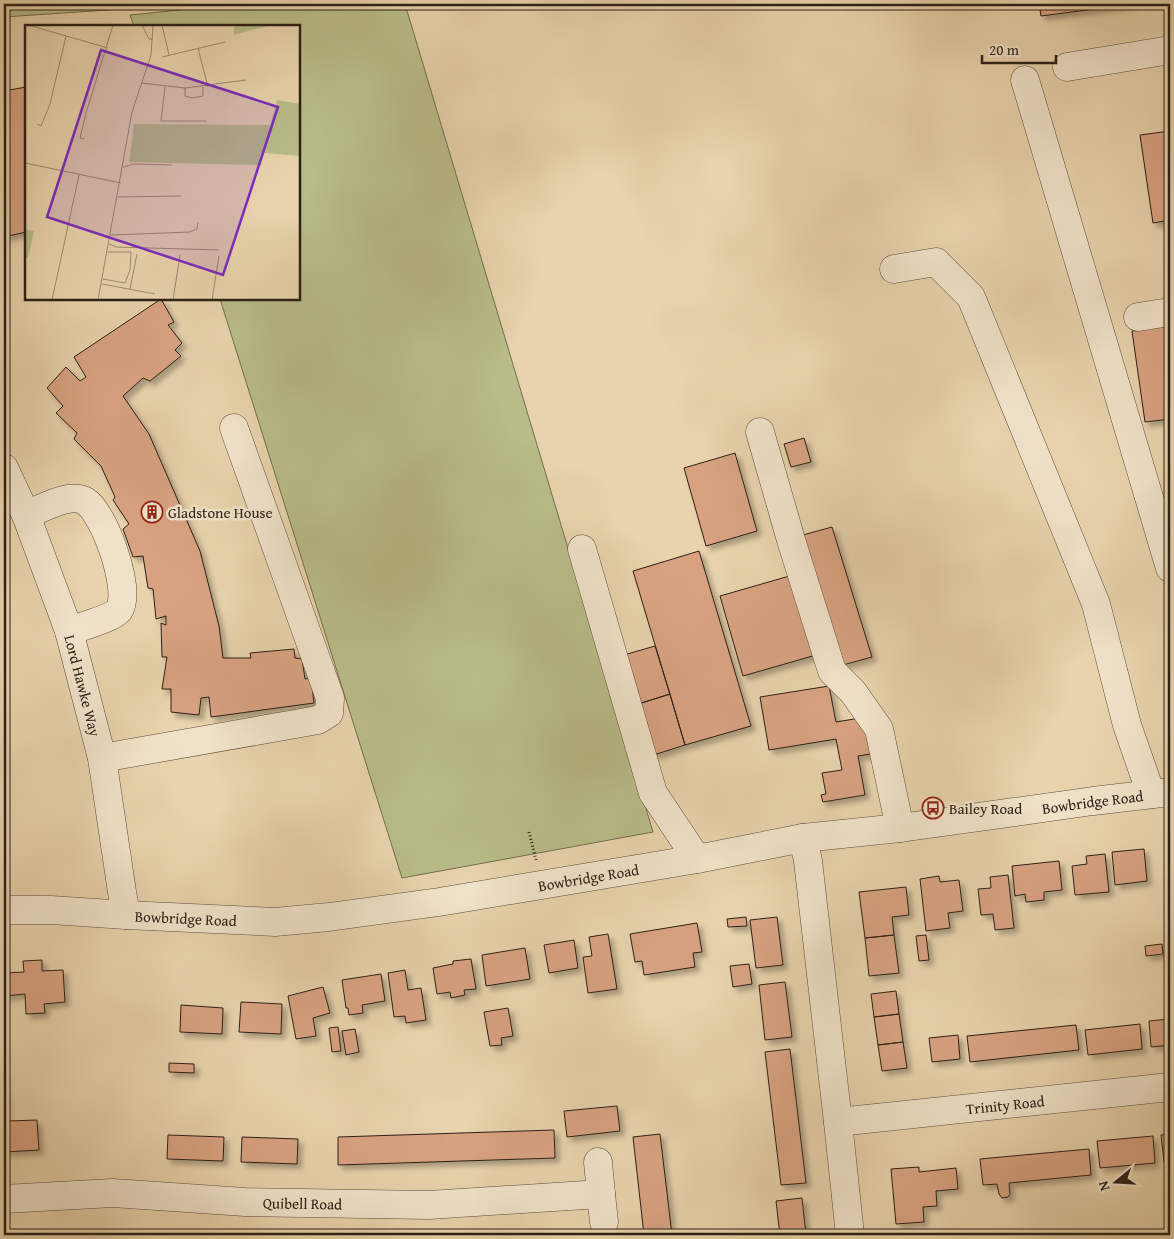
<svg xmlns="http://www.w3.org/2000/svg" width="1174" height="1239" viewBox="0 0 1174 1239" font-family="'Gentium Book Plus',serif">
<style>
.green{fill:#b8bc88;stroke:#726e50}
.building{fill:#d8a281;stroke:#2c2017;filter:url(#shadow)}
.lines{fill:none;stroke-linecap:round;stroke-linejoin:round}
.minor-casing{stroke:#5b4d3c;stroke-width:29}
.path{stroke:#2c2017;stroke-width:3;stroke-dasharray:1 2.5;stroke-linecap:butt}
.minor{stroke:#f0e2c9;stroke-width:28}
.labels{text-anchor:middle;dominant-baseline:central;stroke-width:5;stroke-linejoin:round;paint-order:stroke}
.poi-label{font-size:15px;fill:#2c2017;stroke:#f0e2c9;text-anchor:start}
.street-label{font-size:15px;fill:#2c2017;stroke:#f0e2c9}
.inset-road{fill:none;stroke:#9d8b70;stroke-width:1}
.view{fill:#7b2cbf;fill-opacity:0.15;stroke:#7b2cbf;stroke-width:2.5}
.inset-edge{fill:none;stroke:#2c2017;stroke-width:2.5}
</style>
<defs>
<filter id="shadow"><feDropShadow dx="4.5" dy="4.5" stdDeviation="2.5" flood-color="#0004"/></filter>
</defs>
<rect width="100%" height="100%" fill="#e8d3ac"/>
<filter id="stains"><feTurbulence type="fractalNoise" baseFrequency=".004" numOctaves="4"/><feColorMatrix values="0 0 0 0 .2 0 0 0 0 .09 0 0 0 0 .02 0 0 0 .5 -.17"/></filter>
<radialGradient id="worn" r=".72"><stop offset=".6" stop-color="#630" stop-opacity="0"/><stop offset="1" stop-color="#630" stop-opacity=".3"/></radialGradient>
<path class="green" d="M4,4h192l-192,13z
M238,4h167l248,828 -251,46 -182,-579h79v-273h-165l-4,-11z"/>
<path class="building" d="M1039,4h95l-93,12z
M26,87v145l-22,5v-146z
M1170,131v89l-17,3 -13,-88z
M161,299l13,23 -6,3 14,18 -7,7 6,6 -31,25 -7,-3 -20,18 26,38 51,117 19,75 4,32h28l-1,-5 44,-4 1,9 7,1 3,20 6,-1 3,25 -103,14 -2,-20 -8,1 -2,17 -28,-3v-23h-9l5,-32h-5l-1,-34 5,2v-9l-10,3 -3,-30 -5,-1 -5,-32 -10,1 -10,-28 6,-5 -16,-24 2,-3 -14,-31 -27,-27 3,-6 -21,-20 7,-7 -16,-18 19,-21 14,14 6,-4 -12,-20z
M1170,326v93l-25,3 -13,-91z
M804,438l7,24 -20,5 -7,-23z
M735,453l22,78 -51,15 -22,-78z
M832,527l40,130 -29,8 -40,-130z
M699,551l52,175 -66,19 -52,-174z
M793,575l23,80 -73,21 -23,-80z
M655,646l15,48 -38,12 -15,-49z
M829,686l7,36 24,-4 17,35 -19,3 7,39 -42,7 -2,-7 5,-1 -4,-21 20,-3 -6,-31 -67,11 -9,-53z
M670,694l15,51 -38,12 -15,-51z
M1144,849l3,32 -32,4 -3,-33z
M1105,854l4,38 -34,3 -3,-29 15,-2 -1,-8z
M1059,861l3,29 -18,2v8l-18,2 -1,-8 -10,2 -3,-30z
M1008,875l6,53 -19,2 -2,-16 -12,1 -3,-26 13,-1 -1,-11z
M939,876l1,6 19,-2 4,31 -15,2 2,15 -24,3 -6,-52z
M906,887l3,28 -17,2 2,18 -29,3 -6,-46z
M746,917l1,9 -19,1 -1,-8z
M777,917l6,48 -27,3 -6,-48z
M697,923l5,29 -9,1 2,14 -51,8 -2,-14 -7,1 -5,-28z
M608,934l9,55 -29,4 -5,-36 9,-1 -3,-19z
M894,935l5,38 -30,3 -4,-38z
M926,935l3,25 -10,1 -3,-25z
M574,940l4,28 -29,5 -5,-28z
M1162,944l1,10 -17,2 -1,-10z
M525,948l5,31 -44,7 -4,-31z
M471,959l5,30 -12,1 1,5 -14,3 -1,-6 -13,2 -4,-26 20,-4v-3z
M42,960v11l21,-1 2,32 -21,2 1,9 -19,1 -1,-20 -21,2v-23l20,-1 -1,-11z
M749,964l3,20 -19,3 -3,-21z
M405,970l3,20 13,-2 5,32 -20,3 -1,-7 -11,1 -6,-44z
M381,974l4,27 -23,4 1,8 -14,2 -1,-7h-2l-4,-28z
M785,982l7,55 -27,3 -6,-55z
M323,987l7,26 -17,5 3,18 -20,3 -8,-43z
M896,991l3,23 -25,3 -3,-23z
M241,1002l41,2 -1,30 -42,-2z
M181,1005l42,3 -1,26 -42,-2z
M508,1008l5,28 -12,2 1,7 -12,1 -6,-34z
M899,1014l4,28 -25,3 -4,-28z
M1170,1019v26l-19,2 -2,-26z
M1140,1024l2,25 -54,6 -3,-25z
M1076,1025l3,25 -109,12 -3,-26z
M338,1027l3,24 -9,1 -3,-24z
M355,1029l4,23 -13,3 -4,-24z
M958,1035l2,24 -28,3 -3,-24z
M903,1042l4,26 -25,3 -4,-26z
M790,1049l16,134 -25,2 -16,-133z
M169,1063l25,1v9l-25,-1z
M4,1074l3,47 30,-1 2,30 -35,2z
M617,1106l3,25 -53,6 -3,-26z
M554,1130l1,28 -217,7v-28z
M660,1134l12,101h-28l-11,-98z
M1170,1134v27l-6,1 -3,-27z
M168,1135l56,2 -1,24 -56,-2z
M1153,1136l2,27 -55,5 -3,-27z
M242,1137l56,2 -1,25 -56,-2z
M1089,1149l2,26 -82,8 1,11 -2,3 -6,1 -3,-4 -2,-10 -14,1 -3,-26z
M919,1167v5l37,-4 2,21 -22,2 1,15 -14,1 1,15 -28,2 -5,-55z
M802,1198l4,37h-26l-4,-34z"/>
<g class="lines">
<g class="minor-casing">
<g id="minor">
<path d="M1067,67l103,-17"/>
<path d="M1025,80l145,488"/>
<path d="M894,269l42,-7 35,35 125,307 31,121 24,69"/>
<path d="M1138,317l32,-5"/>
<path d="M760,432l31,108 41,131 21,21 26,37 21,99"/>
<path id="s1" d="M4,468l22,47 43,116 33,127 20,134 4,23"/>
<path d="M26,515c15,-6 44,-23 59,-14 19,11 47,89 34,109 -6,8 -39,17 -50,21"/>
<path d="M582,549l71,244 44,66"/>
<path d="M102,758l216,-38 11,-7 1,-15 -96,-270"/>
<path d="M803,838l5,23 30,261 12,113"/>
<path id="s2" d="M4,910h47l75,5 149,7 54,-5 110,-15 258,-43 106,-21 97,-10 193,-27 77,-9"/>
<path id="s3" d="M838,1122l332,-35"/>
<path d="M601,1194l3,28"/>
<path id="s4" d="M4,1199l109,-6 132,9 184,3 172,-11 -3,-32"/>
</g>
</g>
<path class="path" d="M529,832l7,28"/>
<use href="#minor" class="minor"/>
</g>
<defs>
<g id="building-ring" transform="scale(1.125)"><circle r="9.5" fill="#f0e2c9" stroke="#8f2418" stroke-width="1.5"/><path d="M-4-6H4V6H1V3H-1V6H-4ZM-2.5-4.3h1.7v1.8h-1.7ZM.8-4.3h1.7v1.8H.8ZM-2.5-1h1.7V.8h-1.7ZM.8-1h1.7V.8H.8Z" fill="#8f2418"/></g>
<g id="bus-ring" transform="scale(1.125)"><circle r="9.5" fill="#f0e2c9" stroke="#8f2418" stroke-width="1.5"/><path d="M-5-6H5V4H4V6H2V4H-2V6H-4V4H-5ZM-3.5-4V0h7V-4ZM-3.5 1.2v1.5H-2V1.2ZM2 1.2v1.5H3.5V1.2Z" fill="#8f2418"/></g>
</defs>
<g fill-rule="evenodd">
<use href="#building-ring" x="152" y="512"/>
<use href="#bus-ring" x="933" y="808"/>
</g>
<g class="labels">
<g class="poi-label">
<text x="168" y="512">Gladstone House</text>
<text x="949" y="808">Bailey Road</text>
</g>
<g class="street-label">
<text stroke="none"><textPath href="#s1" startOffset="232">Lord Hawke Way</textPath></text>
<text stroke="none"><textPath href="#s2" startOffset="1098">Bowbridge Road</textPath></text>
<text stroke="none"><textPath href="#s2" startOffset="588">Bowbridge Road</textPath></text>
<text stroke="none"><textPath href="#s2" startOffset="182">Bowbridge Road</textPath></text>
<text stroke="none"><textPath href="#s3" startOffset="168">Trinity Road</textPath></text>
<text stroke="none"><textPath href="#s4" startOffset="299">Quibell Road</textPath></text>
</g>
</g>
<g transform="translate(25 25)">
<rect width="275" height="275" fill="#e8d3ac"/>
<path d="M209,0h37l-37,10zM252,75l23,4v52l-36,-3 -3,12 -132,-3 5,-38 136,1 -2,8zM0,204l9,2 -6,27h-3z" fill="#b8bc88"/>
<path class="inset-road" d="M3,0l80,23M117,0l7,14h4M137,0l7,30M173,23l10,39M137,32l63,-15M116,58l44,5 61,-8M140,62l-4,34h45M160,63v8l7,2 11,-2v-9M12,99l4,2 9,-22 16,-68M59,114l-4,-1 6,-25 27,-88M0,138l96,20M98,142l11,-3 38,1M93,172l63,-1M86,210l79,-3 7,-3 1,-7M84,219l7,3 103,3M78,254l22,4 5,-13 1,-18h-23M77,259l53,10M105,264l7,-35M27,275l27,-125M73,275l34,-188 19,-57 2,-30M148,275l7,-45M187,275l7,-44"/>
<path class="view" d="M76,25l177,57 -55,168 -176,-58z"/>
<rect width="275" height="275" class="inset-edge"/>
</g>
<rect width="1174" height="1239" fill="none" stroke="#e8d3ac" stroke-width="20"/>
<rect x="5" y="5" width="1164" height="1229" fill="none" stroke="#2c2017" stroke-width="2.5"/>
<rect x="10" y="10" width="1154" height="1219" fill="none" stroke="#2c2017"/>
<g transform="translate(1116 1182) rotate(252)" stroke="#f0e2c9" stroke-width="4" paint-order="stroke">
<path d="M0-4L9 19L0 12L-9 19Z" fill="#2c2017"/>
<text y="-8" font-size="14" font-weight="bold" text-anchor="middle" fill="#2c2017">N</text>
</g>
<path d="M982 55v8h74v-8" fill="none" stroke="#2c2017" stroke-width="2.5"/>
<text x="989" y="55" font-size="15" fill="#2c2017" stroke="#f0e2c9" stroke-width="4" paint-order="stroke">20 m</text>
<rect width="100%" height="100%" filter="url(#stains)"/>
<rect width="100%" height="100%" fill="url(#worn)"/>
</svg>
